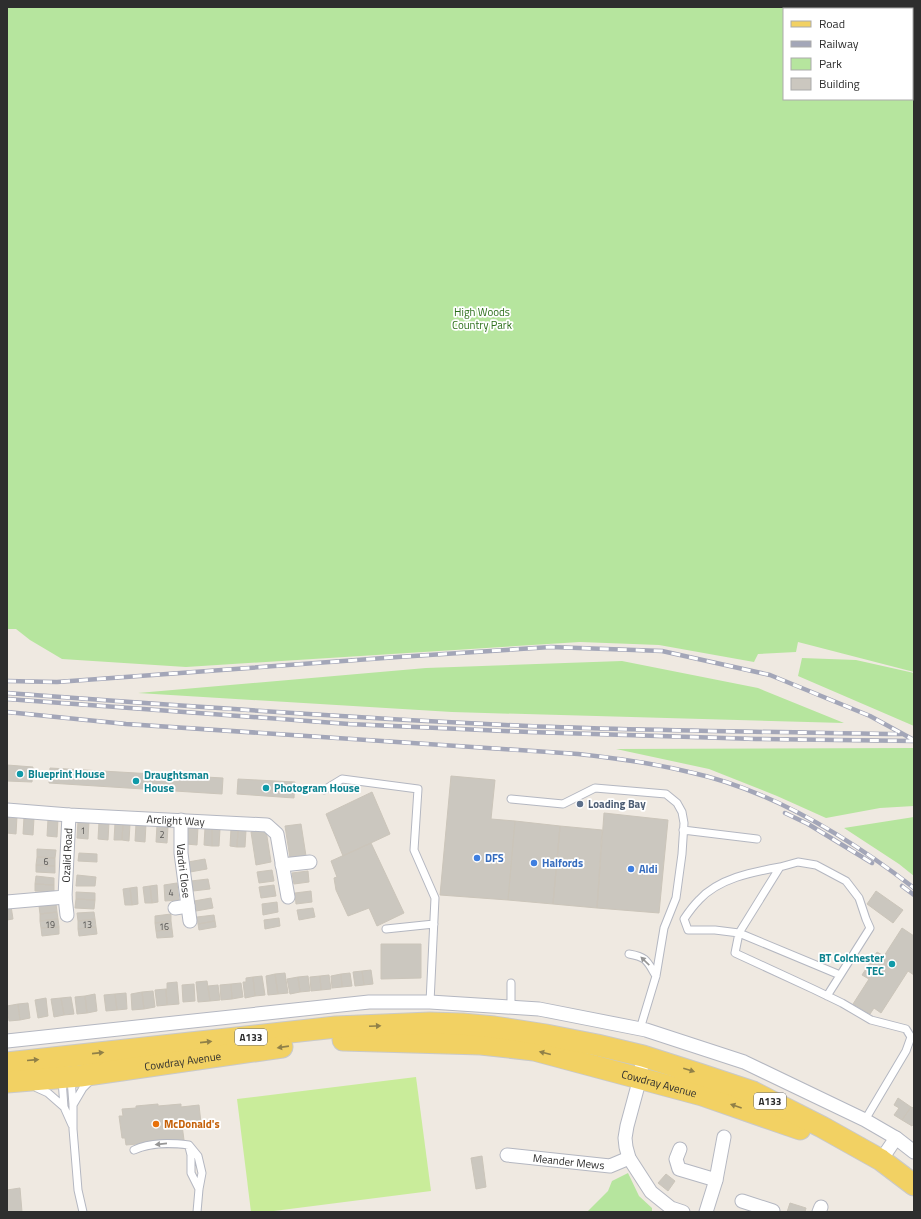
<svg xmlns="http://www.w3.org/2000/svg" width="921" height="1219" viewBox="0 0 921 1219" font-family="'Titillium Web',sans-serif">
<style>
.green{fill:#b6e59e;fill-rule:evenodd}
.pitch{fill:#c9ec9a}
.building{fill:#cbc7bf;stroke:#cbc5ba}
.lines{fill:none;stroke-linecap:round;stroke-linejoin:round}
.lane-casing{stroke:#b4b7c1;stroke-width:9}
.street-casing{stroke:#b4b7c1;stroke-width:15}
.primary-casing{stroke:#c9c9c9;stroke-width:23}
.lane{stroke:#fff;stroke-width:7}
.street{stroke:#fff;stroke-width:13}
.primary{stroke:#f2d163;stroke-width:21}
.rail-casing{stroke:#a3a6b8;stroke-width:4.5}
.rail{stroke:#fff;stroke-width:3;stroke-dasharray:9;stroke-linecap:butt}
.oneway{fill:#969696}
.oneway2{fill:#908048}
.culture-dot{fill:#0f9aa8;stroke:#fff;stroke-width:1.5}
.service-dot{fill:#5c6f8a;stroke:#fff;stroke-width:1.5}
.shop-dot{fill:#3f7fe0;stroke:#fff;stroke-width:1.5}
.food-dot{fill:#e8710a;stroke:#fff;stroke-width:1.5}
.labels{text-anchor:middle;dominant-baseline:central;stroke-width:3.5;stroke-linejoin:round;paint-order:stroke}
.number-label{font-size:9px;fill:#555452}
.shield{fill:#fff;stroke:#6d6d6d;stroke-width:1}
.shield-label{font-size:10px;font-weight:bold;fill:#2e2e2e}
.park-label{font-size:11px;fill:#2c6e1b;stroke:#fff}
.culture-label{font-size:11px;font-weight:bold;fill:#0d838f;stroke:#fff;text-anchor:start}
.service-label{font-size:11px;font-weight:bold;fill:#4e5e75;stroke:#fff;text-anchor:start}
.street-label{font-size:11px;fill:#2e2e2e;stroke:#fff}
.shop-label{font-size:11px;font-weight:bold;fill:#366cbe;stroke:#fff;text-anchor:start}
.food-label{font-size:11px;font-weight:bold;fill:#c56008;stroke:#fff;text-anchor:start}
</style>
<rect width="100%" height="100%" fill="#efe9e1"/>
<path class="green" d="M7,7h907v665l-116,-30 -2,10 -38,2 -4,8 -95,-17 -79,-3 -394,25 -124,-8 -32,-19 -14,-11h-9zM784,9h128v90h-128z
M802,658l54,2 58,13v53l-116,-50z
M622,661l136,27 86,35 -392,-11 -314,-19 288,-25z
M914,748v58l-34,2 -54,10 -49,-22 -68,-27 -93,-20z
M914,817v59l-15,-12 -55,-36z
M628,1173l11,23 13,12v4h-65l21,-21 4,-10z"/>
<path class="pitch" d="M416,1077l15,114 -165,21h-15l-14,-113z"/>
<path class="building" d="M7,765l26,2 -1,15 -25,-1z
M50,768l173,10 -1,16 -173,-11z
M451,776l44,4 -4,39 24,2 -7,79 -68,-5z
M238,779l57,3 -1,16 -57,-4z
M372,792l18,42 -47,22 -17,-42z
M604,813l64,7 -9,93 -62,-5z
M7,816h10l-1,18 -9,-1z
M24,817l10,1 -1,17 -10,-1z
M48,819h10l-1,18 -10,-1z
M78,821h11l-1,18 -11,-1z
M515,821l45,5 -7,78 -45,-4z
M99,822h10l-1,18 -10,-1z
M115,823h8l-1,17h-8z
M123,823l7,1 -1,17 -7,-1z
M136,824h10l-1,18 -10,-1z
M301,824l5,32 -16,2 -5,-32z
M157,825l11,1 -1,17 -11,-1z
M560,826l42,4 -5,78 -44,-4z
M187,827h11l-1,18 -11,-1z
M205,828h7v18l-8,-1z
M212,828l8,1 -1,17h-7z
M231,829l7,1 -1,17 -7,-1z
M238,830h8l-1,17h-8z
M266,830l5,32 -15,3 -5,-33z
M371,843l33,70 -27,13 -8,-18 -21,8 -12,-26 -2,-12 3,-1 -6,-16z
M37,849l19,1 -1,8 -18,-1z
M79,853l18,1v8l-19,-1z
M37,857l18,1v8l-19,-1z
M205,859l2,10 -17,3 -2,-10z
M36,865l19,1v7l-19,-1z
M272,870l2,11 -15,2 -2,-11z
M308,871l1,11 -15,2 -2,-11z
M77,875l19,2 -1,9h-19z
M36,876l18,2v7l-19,-1z
M208,879l2,10 -17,2 -2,-10z
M177,883l2,17 -14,1 -1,-16z
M35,884l19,1v7l-19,-1z
M157,885l1,17 -6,1 -2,-17z
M274,885l2,11 -15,2 -2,-11z
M150,886l2,17h-7l-2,-16z
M137,887l1,17 -6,1 -2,-17z
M130,888l2,17h-7l-2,-16z
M311,891l1,11 -16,2 -1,-11z
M876,891l27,19 -10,13 -26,-19z
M76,892l19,1v7l-19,-1z
M211,898l2,10 -17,3 -2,-10z
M76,899l19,1 -1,9 -19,-1z
M277,902l1,10 -15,3 -1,-11z
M56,904l1,8 -17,2 -1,-8z
M11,906l2,13 -6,1v-13z
M313,908l2,9 -16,3 -2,-10z
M57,912l1,7 -18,2v-7z
M94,912l1,7 -17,2 -1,-8z
M171,914v7l-16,2v-7z
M214,915l1,6 -17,3 -1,-7z
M279,918l1,8 -15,3 -1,-9z
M58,919l1,8 -18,1 -1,-7z
M95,919l1,8 -18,2v-8z
M171,921l1,8 -16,2 -1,-8z
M215,921l1,6 -17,3 -1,-6z
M59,927v7l-17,2 -1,-8z
M96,927l1,7 -18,2 -1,-7z
M902,928l12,8v39l-6,-4 -27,42 -7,-5 -4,6 -17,-10 16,-25 -7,-4 15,-23 7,4z
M172,929l1,8 -16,1 -1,-7z
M381,944h40v34l-40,1z
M371,970l2,14 -9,1 -2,-14z
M362,971l2,14 -9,1 -2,-14z
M285,973l3,20 -10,1 -3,-20z
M350,973l2,13 -10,1 -1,-13z
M275,974l3,20 -10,1 -2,-19z
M341,974l1,13 -10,1 -1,-12z
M329,975l2,14 -10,1 -1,-14z
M262,976l3,19 -10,1 -2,-19z
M308,976l2,15 -10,1 -2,-15z
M320,976l1,14 -10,1 -1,-14z
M253,977l2,19 -10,2 -2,-16h3v-4z
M298,977l2,15 -10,2 -3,-15z
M207,981l3,20 -12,1 -2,-20z
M177,982l2,22 -12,1 -1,-16h1v-6z
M241,983l2,14 -11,2 -1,-15z
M194,984l1,17 -12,1 -1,-17z
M231,984l1,15 -11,1 -1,-15z
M218,985l2,15 -10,1 -2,-15z
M166,989l1,16 -10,1 -2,-16z
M153,991l2,16 -11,2 -2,-17z
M142,992l2,17 -12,1 -1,-16z
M126,993l1,16 -10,1 -2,-16z
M95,994l2,17 -10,2 -2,-17z
M115,994l2,16 -11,1 -2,-16z
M85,996l2,17 -10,1 -2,-17z
M71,997l3,17 -10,1 -3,-17z
M46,998l2,18 -10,2 -3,-18z
M61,998l3,17 -10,2 -3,-18z
M28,1003l2,15 -10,2 -2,-16z
M18,1004l2,16 -11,1 -2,-15z
M898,1098l13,9 -9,13 -8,-5 5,-7 -5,-3z
M158,1104v2l23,-2v3l18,-2 2,18 -19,2 2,15 -58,5 -1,-7h-3l-3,-22h4l-1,-7 14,-1v-2z
M911,1107l3,1v15l-2,3 -10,-6z
M482,1156l4,31 -10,2 -5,-31z
M666,1174l9,7 -7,10 -10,-8z
M20,1188l2,24h-15v-22z
M790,1203l16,5 -1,4h-18z"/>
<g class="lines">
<g class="lane-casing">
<path id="lane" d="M324,790l18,-11 76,10 -4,61 21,48 -5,104
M511,799l52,5 32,-16 71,6 11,9 5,9 2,11 -2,31 -6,44 -12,30 -8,48 -16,53
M683,830l74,9
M780,867c-27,5 -61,11 -81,33 -6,6 -11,13 -15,19l4,11h27l24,3 101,42
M386,929l48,-5
M629,954c18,3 18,7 27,22
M827,996l43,-68 -4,-9 -7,-21 -13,-17 -30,-16 -18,-3 -18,5 -41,66 -4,20 78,36 29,14 29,17 35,9 5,8 -5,14 -41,69
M511,1007v-24
M71,1079l2,26v24l5,61 5,22
M62,1080l2,27 8,18
M34,1085l3,3 11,5 16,14
M73,1105l10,-17 8,-8
M189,1147l2,8v18l8,16
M134,1150c17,-8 37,-7 55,-5l9,11 4,17 -3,16 -2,23"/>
</g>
<g class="street-casing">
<g id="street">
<path id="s1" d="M7,810l62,5 198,10 10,9 11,63"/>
<path id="s2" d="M181,820v33l9,68"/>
<path d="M282,865l28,-3"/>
<path d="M65,897l2,18"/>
<path id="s3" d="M7,902l58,-5 4,-82"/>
<path d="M175,908l13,-2"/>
<path d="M7,1041l362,-39h61l109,7 107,21 98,32 121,58 31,18 18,14"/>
<path d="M643,1056l-3,22 -13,48 -2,12 1,9 3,11 22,34 20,16 12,4"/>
<path d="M680,1149l-4,10 3,10 37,11"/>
<path id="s4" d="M507,1155l103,11 19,-8"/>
<path d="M881,1160l15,-22"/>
<path d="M742,1201l31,10"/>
<path d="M706,1212l10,-32 8,-43"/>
<path d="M819,1212l2,-5"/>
</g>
</g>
<g class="primary-casing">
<g id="primary">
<path id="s5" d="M343,1040l138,4 53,6 168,45 98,34"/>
<path d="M7,1063l329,-36 94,-4 32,1 32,3 52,8 51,10 46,11 53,17 57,19 69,35 59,33 33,25"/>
<path id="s6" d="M7,1082l73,-6 202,-29"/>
</g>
</g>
<use href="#lane" class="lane"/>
<use href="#street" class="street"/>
<use href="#primary" class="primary"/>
<g class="rail-casing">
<path id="rail" d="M7,681l50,1 341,-25 153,-10 111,4 108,24 100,41 44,24
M7,693c174,13 347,25 521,33 125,5 249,6 374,8
M7,699l342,25 180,8 227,7 158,2
M7,712l119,12 452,30c37,4 74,9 111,18 83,18 159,65 225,116
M785,813l23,11 64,39
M902,886l12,9"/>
</g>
<use href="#rail" class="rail"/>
</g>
<defs><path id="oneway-solid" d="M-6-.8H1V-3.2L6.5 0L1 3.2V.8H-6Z"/></defs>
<g class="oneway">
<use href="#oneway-solid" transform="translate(645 961) rotate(-136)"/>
<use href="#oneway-solid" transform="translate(161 1144) rotate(174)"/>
</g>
<g class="oneway2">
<use href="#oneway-solid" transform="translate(375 1026) rotate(-3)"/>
<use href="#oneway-solid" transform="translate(206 1042) rotate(-6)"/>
<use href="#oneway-solid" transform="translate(283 1047) rotate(172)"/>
<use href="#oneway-solid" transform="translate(98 1053) rotate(-6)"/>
<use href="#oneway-solid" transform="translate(545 1053) rotate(-166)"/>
<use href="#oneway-solid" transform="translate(33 1060) rotate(-5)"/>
<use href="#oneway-solid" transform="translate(689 1070) rotate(17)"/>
<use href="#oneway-solid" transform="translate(736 1106) rotate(-161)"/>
</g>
<g class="culture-dot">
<circle cx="20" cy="774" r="4"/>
<circle cx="136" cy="781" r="4"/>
<circle cx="266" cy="788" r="4"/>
<circle cx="892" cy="964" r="4"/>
</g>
<circle class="service-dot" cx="580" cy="804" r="4"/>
<g class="shop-dot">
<circle cx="477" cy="858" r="4"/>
<circle cx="534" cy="863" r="4"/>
<circle cx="631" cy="869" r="4"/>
</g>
<circle class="food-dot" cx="156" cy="1124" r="4"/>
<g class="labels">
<g class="number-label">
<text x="83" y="830">1</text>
<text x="162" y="834">2</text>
<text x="46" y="861">6</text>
<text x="171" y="892">4</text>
<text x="50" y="924">19</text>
<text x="87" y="924">13</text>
<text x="164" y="926">16</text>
</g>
<g class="shield">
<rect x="235" y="1029" width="32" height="16" rx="3"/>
<rect x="754" y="1093" width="32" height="16" rx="3"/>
</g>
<g class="shield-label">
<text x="251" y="1037">A133</text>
<text x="770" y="1101">A133</text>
</g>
<g class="park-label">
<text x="482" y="312">High Woods<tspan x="482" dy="13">Country Park</tspan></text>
</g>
<g class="culture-label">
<text x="28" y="774">Blueprint House</text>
<text x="144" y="775">Draughtsman<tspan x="144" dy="13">House</tspan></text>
<text x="274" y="788">Photogram House</text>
<text x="884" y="958" text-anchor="end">BT Colchester<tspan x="884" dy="13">TEC</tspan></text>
</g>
<g class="service-label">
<text x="588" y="804">Loading Bay</text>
</g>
<g class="street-label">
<text stroke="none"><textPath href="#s1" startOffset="169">Arclight Way</textPath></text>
<text stroke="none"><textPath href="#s3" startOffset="100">Ozalid Road</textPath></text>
<text stroke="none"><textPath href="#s2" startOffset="51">Vardri Close</textPath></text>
<text stroke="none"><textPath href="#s6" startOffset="177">Cowdray Avenue</textPath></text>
<text stroke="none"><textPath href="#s5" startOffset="321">Cowdray Avenue</textPath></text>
<text stroke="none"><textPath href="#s4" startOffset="62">Meander Mews</textPath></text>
</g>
<g class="shop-label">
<text x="485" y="858">DFS</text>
<text x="542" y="863">Halfords</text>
<text x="639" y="869">Aldi</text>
</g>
<g class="food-label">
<text x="164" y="1124">McDonald's</text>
</g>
</g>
<rect width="921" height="1219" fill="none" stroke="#2e2e2e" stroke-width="16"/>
<rect x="783" y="8" width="130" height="92" fill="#ffffff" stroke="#ababab"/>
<rect x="791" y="21" width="20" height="6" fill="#f2d163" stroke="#ababab"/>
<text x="819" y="28" font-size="12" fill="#2e2e2e">Road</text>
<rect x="791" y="41" width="20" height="6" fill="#a3a6b8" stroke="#ababab"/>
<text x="819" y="48" font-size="12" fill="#2e2e2e">Railway</text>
<rect x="791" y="58" width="20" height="12" fill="#b6e59e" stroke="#ababab"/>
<text x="819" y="68" font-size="12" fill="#2e2e2e">Park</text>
<rect x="791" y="78" width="20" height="12" fill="#cbc7bf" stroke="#ababab"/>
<text x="819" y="88" font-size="12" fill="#2e2e2e">Building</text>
</svg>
